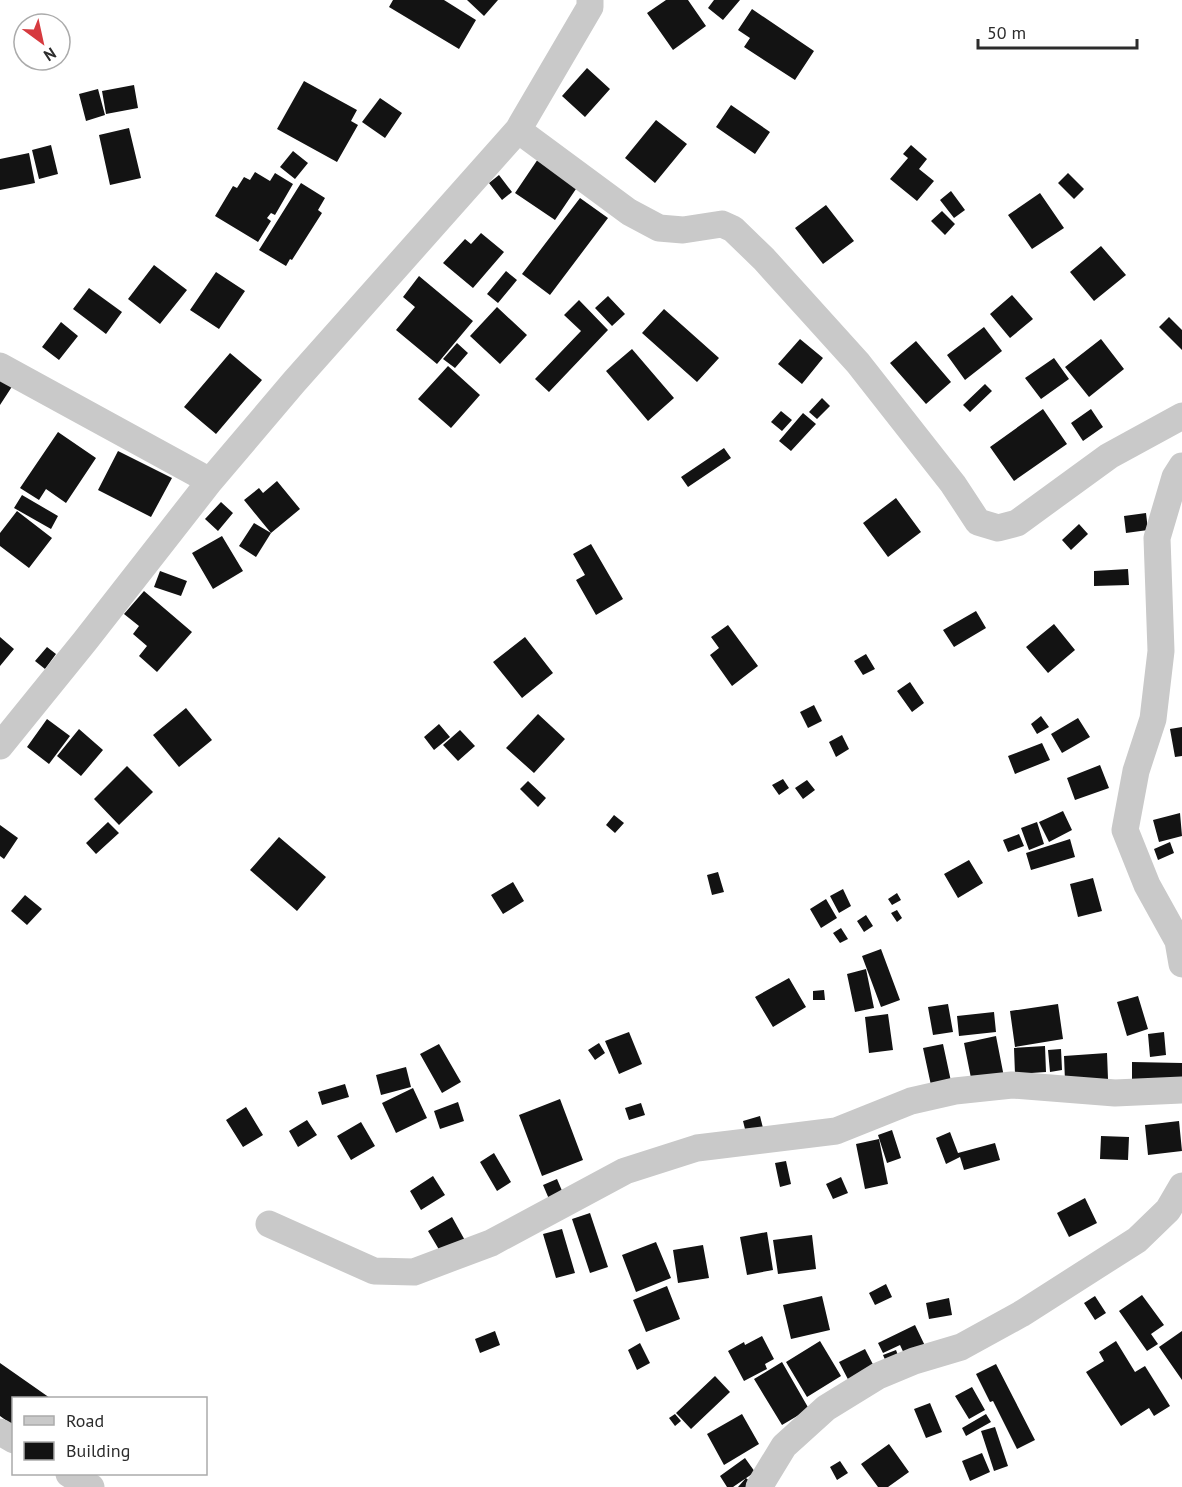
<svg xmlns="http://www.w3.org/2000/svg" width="1182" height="1487" viewBox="0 0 1182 1487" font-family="'PT Sans',sans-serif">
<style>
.building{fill:#131313}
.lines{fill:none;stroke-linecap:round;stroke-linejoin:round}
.minor{stroke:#c9c9c9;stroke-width:27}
</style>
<rect width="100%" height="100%" fill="#fff"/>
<path class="building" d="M393,0h51l32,20 -17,29 -70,-42z
M467,0h31l-14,16z
M666,0h22l18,26 -33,24 -26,-37z
M714,0h26l-17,20 -15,-12z
M752,9l62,42 -19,29 -51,-33 6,-9 -12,-8z
M587,68l23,21 -25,28 -23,-21z
M304,81l53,29 -6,11 7,4 -21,37 -60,-33z
M134,85l4,23 -32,6 -4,-23z
M98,89l7,26 -19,6 -7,-27z
M380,98l22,15 -17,25 -23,-16z
M731,105l39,27 -15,22 -39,-27z
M656,120l31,24 -32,39 -30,-25z
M129,128l12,50 -31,7 -11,-50z
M51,145l7,29 -19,5 -7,-29z
M911,145l16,14 -8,10 15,12 -17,20 -27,-22 18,-21 -5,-4z
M293,151l15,12 -13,16 -15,-12z
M29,153l6,30 -35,7v-31z
M538,159l40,27 -23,34 -40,-27z
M255,172l15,9 5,-8 18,11 -18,31 -4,-2 -4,5 4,3 -13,21 -43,-26 18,-30 4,2 7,-11 6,3z
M1068,173l16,16 -10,10 -16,-16z
M499,175l13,17 -10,8 -13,-17z
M301,183l24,15 -7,12 4,3 -30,47 -2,-1 -4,7 -27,-16z
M951,191l14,19 -11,8 -14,-18z
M1040,193l24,35 -32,21 -24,-34z
M580,198l28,20 -58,77 -28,-21z
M826,205l28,36 -31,23 -28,-36z
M942,211l13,13 -10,11 -14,-14z
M481,233l23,19 -31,36 -30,-25 22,-24 6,5z
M1101,246l25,29 -32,26 -24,-29z
M154,265l33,25 -27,34 -32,-25z
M506,271l11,9 -19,23 -11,-9z
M216,272l29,19 -26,38 -29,-19z
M419,276l54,45 -36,43 -41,-34 19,-23 -12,-10z
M89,288l33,24 -16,22 -33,-25z
M1012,295l21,24 -23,19 -20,-24z
M608,296l17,18 -13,12 -17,-18z
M579,300l29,30 -59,62 -14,-13 46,-48 -17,-16z
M497,307l30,28 -27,29 -30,-28z
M664,309l55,49 -22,24 -55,-49z
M1169,317l13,13v20l-23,-23z
M61,322l17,14 -19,24 -17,-13z
M984,327l18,24 -37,29 -18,-25z
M800,339l23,19 -21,26 -24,-20z
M1101,339l23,30 -35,28 -24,-30z
M916,341l35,41 -25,22 -36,-41z
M457,343l11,10 -13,15 -12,-9z
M632,349l42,49 -26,23 -42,-50z
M230,353l32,27 -46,54 -32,-27z
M1054,358l15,21 -28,20 -16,-21z
M448,366l32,29 -29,33 -33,-29z
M0,377l13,8 -13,20z
M985,384l7,7 -22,21 -7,-7z
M822,398l8,8 -13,13 -8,-7z
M1043,409l24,35 -53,37 -24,-34z
M1091,409l12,18 -20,14 -12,-18z
M781,411l11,9 -10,11 -11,-9z
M803,413l13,11 -25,27 -12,-10z
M58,432l38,26 -30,45 -20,-14 -7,11 -19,-12z
M724,448l7,10 -43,29 -7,-10z
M118,451l54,27 -21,39 -53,-27z
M277,481l23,28 -29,24 -27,-33 15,-12 4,5z
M22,495l36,21 -7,13 -37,-21z
M896,498l25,34 -33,25 -25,-34z
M221,502l12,11 -15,18 -13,-12z
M17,511l35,27 -23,30 -29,-22v-13z
M1146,513l2,17 -22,3 -2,-17z
M254,523l17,10 -15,24 -17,-11z
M1079,524l9,10 -17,16 -9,-10z
M222,536l21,35 -30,18 -21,-36z
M591,544l32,55 -27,16 -20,-35 9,-5 -12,-21z
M1128,569l1,16 -35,1v-15z
M160,571l27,10 -6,15 -27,-9z
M144,591l48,41 -35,40 -18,-16 8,-10 -14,-12 6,-8 -15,-12z
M976,611l10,17 -32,19 -11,-17z
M1054,624l21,26 -27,23 -22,-26z
M728,625l30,41 -26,20 -22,-31 9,-7 -8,-11z
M0,637l14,12 -14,17z
M525,637l28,36 -31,25 -29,-36z
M47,647l9,7 -11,15 -10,-8z
M866,654l9,15 -12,6 -9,-14z
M910,682l14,21 -12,9 -15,-21z
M814,705l8,16 -14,7 -8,-16z
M186,708l26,32 -33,27 -26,-32z
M538,714l27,25 -31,34 -28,-25z
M1041,716l8,11 -12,7 -6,-10z
M1078,718l12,19 -28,16 -11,-19z
M47,719l23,17 -21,28 -22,-17z
M439,724l11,13 -16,13 -10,-13z
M1182,727v29l-7,1 -5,-28z
M79,729l24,21 -22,26 -24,-20z
M460,730l15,16 -17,15 -15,-16z
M842,735l7,14 -13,8 -7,-15z
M1042,743l8,17 -35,14 -7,-18z
M1100,765l9,23 -34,12 -8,-22z
M127,766l26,26 -34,33 -25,-26z
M783,779l6,9 -10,7 -7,-10z
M807,780l8,10 -12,9 -8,-11z
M528,781l18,17 -8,9 -18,-18z
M1063,811l9,19 -23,12 -10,-20z
M1180,813l2,23 -23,6 -6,-22z
M614,815l10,8 -9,10 -9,-8z
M108,822l11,11 -23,21 -10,-11z
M1037,822l7,22 -15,6 -8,-22z
M0,825l18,13 -14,21 -4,-3z
M1019,834l5,12 -16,6 -5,-12z
M279,837l47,40 -29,34 -47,-41z
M1070,839l5,18 -44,13 -5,-17z
M1170,842l4,11 -16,7 -4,-11z
M969,860l14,23 -25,15 -14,-24z
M718,872l6,20 -12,3 -5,-20z
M1093,878l9,33 -24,6 -8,-33z
M513,882l11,19 -21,13 -12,-19z
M843,889l8,17 -12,7 -9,-17z
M897,893l4,7 -9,5 -4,-6z
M25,895l17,14 -15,16 -16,-14z
M826,899l11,19 -16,10 -11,-19z
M897,910l5,8 -5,4 -6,-9z
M866,915l7,11 -9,6 -7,-11z
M841,928l7,11 -8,4 -7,-10z
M881,949l19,51 -19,7 -19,-51z
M866,969l8,39 -19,4 -8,-38z
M789,978l17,29 -33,20 -18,-30z
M824,990l1,10h-12v-9z
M1138,996l10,33 -21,7 -10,-34z
M948,1004l5,28 -20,3 -5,-28z
M1058,1004l5,35 -48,8 -5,-36z
M994,1012l2,20 -37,4 -2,-20z
M888,1014l5,36 -24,3 -4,-36z
M629,1032l13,32 -23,10 -14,-33z
M1164,1032l2,23 -16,2 -2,-23z
M996,1036l8,41 -32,6 -8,-40z
M599,1043l6,10 -10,7 -7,-10z
M439,1044l22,38 -19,11 -22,-39z
M943,1044l9,42 -20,4 -9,-42z
M1045,1046l1,26 -31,2 -1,-26z
M1061,1049l1,21 -12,2 -2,-22z
M1107,1053l1,26 -43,2 -1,-25z
M1132,1062l50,1v26l-50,-1z
M406,1067l5,20 -30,8 -5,-20z
M345,1084l4,13 -27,8 -4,-13z
M413,1088l14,30 -31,15 -14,-30z
M560,1099l23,61 -41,16 -23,-61z
M458,1102l6,19 -24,8 -6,-18z
M641,1103l4,12 -16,5 -4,-12z
M246,1107l17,28 -20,12 -17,-27z
M760,1116l3,12 -17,5 -3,-12z
M307,1120l10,15 -19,12 -9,-16z
M1179,1121l3,30 -34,4 -3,-30z
M361,1122l14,24 -24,14 -14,-24z
M892,1130l9,28 -14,5 -9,-28z
M950,1132l8,21 37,-10 5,17 -36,10 -4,-13 -14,7 -10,-26z
M1101,1136l28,1 -1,23 -28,-1z
M879,1139l9,45 -23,5 -9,-45z
M494,1153l17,29 -14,9 -17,-29z
M786,1161l5,23 -11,3 -5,-24z
M433,1176l12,19 -24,15 -11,-19z
M841,1177l7,16 -15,6 -7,-15z
M557,1179l9,21 -14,6 -9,-21z
M1085,1198l12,25 -28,14 -12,-24z
M590,1213l18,54 -18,6 -18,-54z
M452,1217l15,27 -23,14 -16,-27z
M562,1229l13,44 -19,5 -13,-44z
M767,1232l6,38 -26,5 -7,-38z
M812,1235l4,34 -38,5 -5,-34z
M656,1242l15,36 -35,14 -14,-37z
M703,1245l6,33 -31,5 -5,-33z
M886,1284l6,13 -17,8 -6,-12z
M667,1286l13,33 -34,13 -13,-32z
M1142,1295l22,30 -13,9 7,10 -11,7 -28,-40z
M822,1296l8,34 -39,9 -8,-34z
M1095,1296l11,17 -11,7 -11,-17z
M949,1298l3,17 -23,4 -3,-16z
M915,1325l12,25 -20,10 -7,-15 -17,8 -5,-10z
M495,1331l5,14 -20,8 -5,-14z
M1182,1331v49l-23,-33z
M762,1336l12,23 -9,5 2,5 -23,12 -16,-30 16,-9 1,3z
M820,1341l21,35 -34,21 -21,-35z
M1116,1341l19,31 10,-6 25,40 -16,10 -5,-8 -28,18 -35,-54 18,-11 -5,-9z
M640,1343l10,20 -13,7 -9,-20z
M865,1349l14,27 -26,13 -14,-27z
M896,1350l6,16 -12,5 -7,-16z
M782,1362l27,47 -27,16 -28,-46z
M0,1363l50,35h-36v28l-14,-10z
M996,1364l39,76 -18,9 -24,-48 -3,1 -14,-28z
M715,1376l15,16 -39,37 -15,-16z
M972,1387l13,23 -16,9 -14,-23z
M930,1403l12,29 -16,6 -12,-29z
M675,1414l6,7 -6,5 -6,-8z
M742,1414l17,30 -35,21 -17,-31z
M986,1414l5,8 -25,14 -4,-8z
M995,1427l13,39 -14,5 -13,-40z
M889,1444l20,28 -21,15h-10l-17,-23z
M982,1453l8,19 -20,9 -8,-20z
M745,1458l10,14 -22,15h-6l-7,-11z
M840,1461l8,12 -11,7 -7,-13z
M746,1478l10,9h-18z"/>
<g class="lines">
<path class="minor" d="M518,130l111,82 30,16 24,2 39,-6 11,5 31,30 94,104 95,121 25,38 20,6 19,-5 92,-67 73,-40
M0,366l210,115
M1182,466l-7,11 -18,61 4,113 -8,68 -17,52 -11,59 22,55 31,56 4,23
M0,746l85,-105 125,-160 84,-99 224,-252 72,-123v-7
M269,1224l105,47 40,1 77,-29 134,-72 72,-23 139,-17 75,-30 44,-10 57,-6 103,8 67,-3
M0,1432l14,8
M69,1474l22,13
M759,1487l25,-41 42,-38 52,-32 36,-15 47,-14 60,-33 116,-74 31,-30 14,-24"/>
</g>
<rect x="12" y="1397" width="195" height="78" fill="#ffffff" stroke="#ababab" stroke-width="1.5"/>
<rect x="24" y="1416" width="30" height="9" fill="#c9c9c9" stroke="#ababab" stroke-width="1.5"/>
<text x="66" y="1427" font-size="18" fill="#2c2c2c">Road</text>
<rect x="24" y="1442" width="30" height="18" fill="#131313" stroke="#ababab" stroke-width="1.5"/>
<text x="66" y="1457" font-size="18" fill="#2c2c2c">Building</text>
<g transform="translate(42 42) rotate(147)"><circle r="28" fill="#ffffff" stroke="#ababab" stroke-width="1.5"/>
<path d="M0-4.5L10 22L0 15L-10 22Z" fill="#d63a3f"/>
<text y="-9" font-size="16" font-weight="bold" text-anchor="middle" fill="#2c2c2c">N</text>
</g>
<path d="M978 39v9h159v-9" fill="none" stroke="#2c2c2c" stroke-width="3"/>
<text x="987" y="39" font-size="18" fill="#2c2c2c" stroke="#ffffff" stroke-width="4.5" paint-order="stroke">50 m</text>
</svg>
